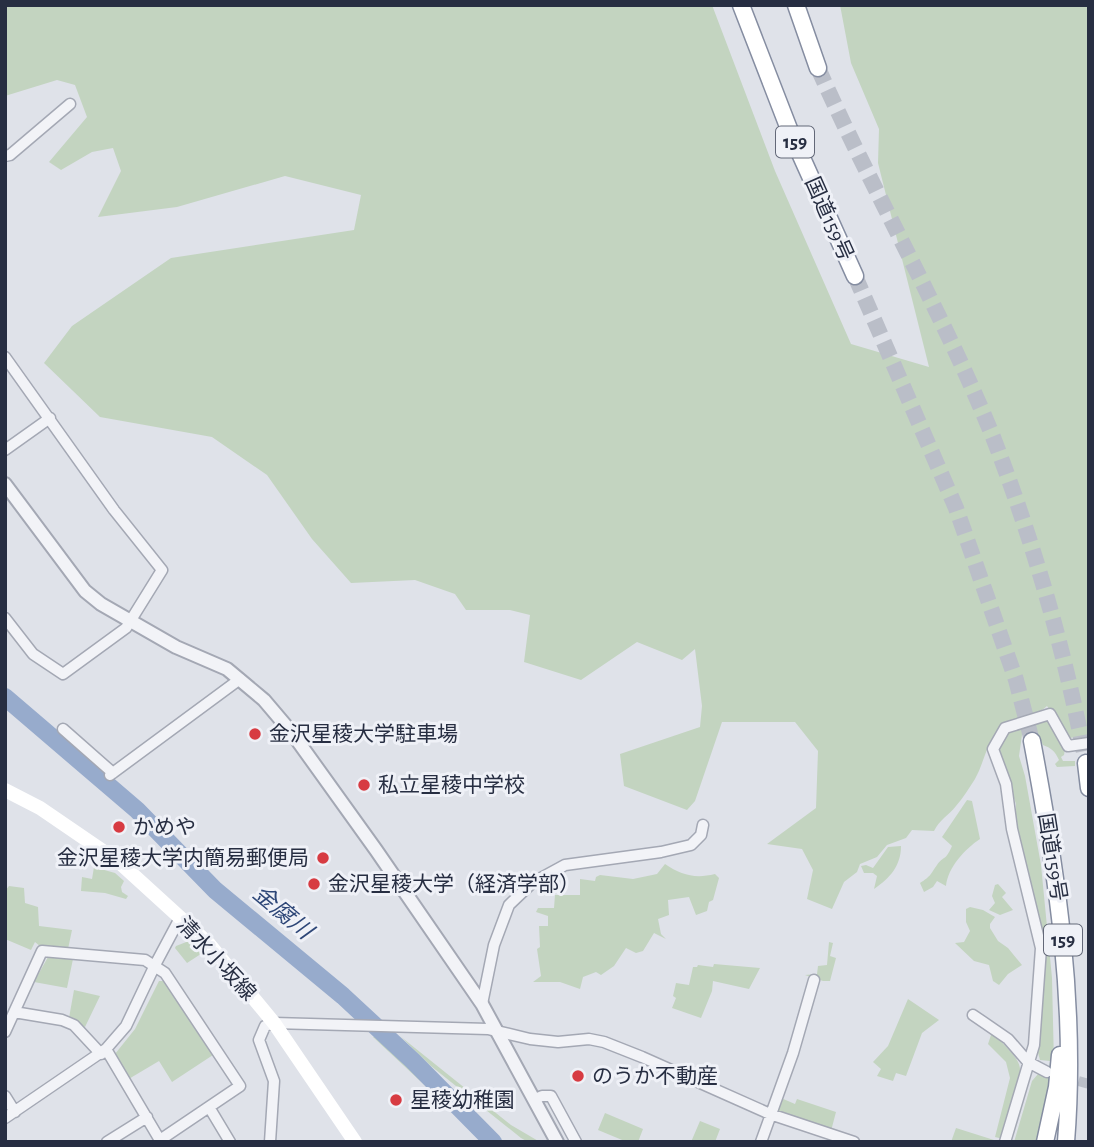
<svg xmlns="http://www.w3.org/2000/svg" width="1094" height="1147" viewBox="0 0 1094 1147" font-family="'Alegreya Sans','Noto Sans JP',sans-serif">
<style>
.green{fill:#c3d4c0}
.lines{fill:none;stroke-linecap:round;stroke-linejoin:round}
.river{stroke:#97abcc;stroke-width:18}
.minor-tunnel{stroke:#babec8;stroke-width:10;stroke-dasharray:10 5;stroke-linecap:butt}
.trunk-tunnel{stroke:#babec8;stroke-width:16;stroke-dasharray:16 8;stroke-linecap:butt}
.minor-casing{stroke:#a4a8b4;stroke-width:13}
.tertiary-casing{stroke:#a4a8b4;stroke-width:16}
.trunk-casing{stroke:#858da1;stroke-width:19}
.minor{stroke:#f2f3f7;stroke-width:10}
.tertiary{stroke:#f2f3f7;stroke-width:12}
.secondary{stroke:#fff;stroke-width:14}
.trunk{stroke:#fff;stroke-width:16}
.poi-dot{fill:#d73b42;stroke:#eff1f7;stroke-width:2.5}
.labels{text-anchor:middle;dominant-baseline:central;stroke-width:6;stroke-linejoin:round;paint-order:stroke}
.shield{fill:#eff1f7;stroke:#636878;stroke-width:2}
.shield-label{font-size:19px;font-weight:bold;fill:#272e42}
.street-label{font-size:21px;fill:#272e42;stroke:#eff1f7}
.poi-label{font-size:21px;fill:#272e42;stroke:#eff1f7;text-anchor:start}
.water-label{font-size:23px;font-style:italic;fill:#2e4778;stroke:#eff1f7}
</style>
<rect width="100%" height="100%" fill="#dfe2e9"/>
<path class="green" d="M5,5h707l63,166 76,173 78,23 -51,-204 1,-34 -28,-66 -11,-58h249v730l-19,3 -23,-32c-12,12 -32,9 -45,20 -15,13 -17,35 -27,53 -6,9 -12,19 -19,27 -7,9 -17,14 -22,25l-22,-1 -6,8 -19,7 -10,12 -17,7 -3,8 -13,10 -12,27 -25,-10 6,-29 -11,-21 -35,-5 49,-36 2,-57 -23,-29h-73l-27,79 -8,9 -63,-24 -4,-32 80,-27 2,-21 -7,-57 -13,11 -45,-18 -56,38 -57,-18 6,-47 -20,-5h-44l-11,-16 -40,-14 -64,3 -39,-44 -45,-64 -55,-38 -112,-20 -56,-54 28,-37 99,-68 183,-28 7,-35 -76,-19 -108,31 -79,10 23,-46 -8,-23 -21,4 -31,18 -12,-8 38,-45 -12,-32 -18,-5 -52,16z
M1047,721l18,28 -1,6 -3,2 2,4h12v5l-18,1 -2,-3 4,-4c-4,-9 -8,-12 -16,-15 -4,-9 -7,-13 -17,-15l-4,5 -3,21 6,20 16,89 11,113 2,86 -13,78h-27l18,-61 6,-7 10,4 2,-17 -10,-1 -2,-7 8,-104 -31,-124 1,-21 -19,-57 12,-16z
M967,800l5,1 8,38c-15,10 -32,28 -34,47l-9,-5 -4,6 -9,5 -4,-9c11,-7 10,-8 17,-18 7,-10 8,-3 15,-19l-10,-9z
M901,846c0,20 -11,32 -27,43l3,-13 -4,-3h-9l-3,-7 5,-1 7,3 15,-21z
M665,864c16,11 30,15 50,10l4,4 -6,22 -4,2 -2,9 -11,4 -7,-18 -21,3 1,15 -11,4 3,15 5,5 -12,-6 -11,18 -7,2 -10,-5 -12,18 -13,9 -5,-3 -13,5 -3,12 -20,-7h-27l8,-6 -4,-27 3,-2 -1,-21h9v-10l-12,-4 2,-4h16l1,-13h25v-16l15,2 1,-4 4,-2 33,4 24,-5z
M94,867l21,6 9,8 -3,6 1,5 6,4 -2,3 -21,-6 -24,-2 1,-14 10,2z
M998,884l8,9 -4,4 11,13 -13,5 -11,-5 6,-7 -3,-7 3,-11z
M9,886l15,2 1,15 13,4 1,19 33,4 -4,19 -27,-2 -6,-5 -4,8 -26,-11v-48z
M970,907l13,3 12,7 -5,7v4l8,13 10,7 14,17 -14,9 -9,11 -6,-4 -4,-16 -15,-4 -19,-18 9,-1 6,-11 -4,-9v-13z
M194,939l13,11 -20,13 -12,-15 1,-2z
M829,942l4,1 -3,13 6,2 -6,23h-7l-18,-6 12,-1 1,-8 9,-1z
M48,957l25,2 -6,29 -33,-6z
M714,964l46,4 -11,21 -36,-8 -1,10 -11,27 -29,-10 4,-10 -3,-2 3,-13 13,2 4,-18h4l1,-2 15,2z
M159,981h6l48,74 -41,27 -13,-21 -32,19 -13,-20 1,-6 20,-25z
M74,990l26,6 -15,31 -16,-9z
M908,999l31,21 -17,13 -16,43 -10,-3 -3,8 -16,-5 4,-7 -8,-7 15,-16z
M992,1032c8,9 21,20 26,30 9,17 -10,59 -15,77l-8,-2 15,-59 -4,-16 -18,-18z
M400,1036l111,89 29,17h-12l-7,-4 -90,-72z
M373,1037h3l114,105h-5l-7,-7z
M781,1098l14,6 2,-5 39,13 -5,19 -53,-19 -1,-4z
M605,1113l38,16 -5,13h-11l-29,-12z
M700,1121l20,8 -5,13h-24z
M956,1128l38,12 5,2h-48z"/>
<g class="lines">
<path class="river" d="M5,697l132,113 78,80 128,106 70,65 80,81"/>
<path class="minor-tunnel" d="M1064,1077l25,7"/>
<path class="trunk-tunnel" d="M818,68c55,124 124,243 175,369 41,106 72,214 93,326
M855,276l101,232 60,172 16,61"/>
<g class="minor-casing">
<path id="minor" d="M5,156l5,-1 60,-51
M5,357l109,153 48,60 -36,58 -63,46 -30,-20 -28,-36
M5,450l45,-32
M63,729l50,44
M110,775l130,-96
M482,1004l12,-59 15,-40 23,-22 33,-18 96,-13 30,-7 10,-10 2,-10
M14,1012l48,8 12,5 27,29
M973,1015l35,24 20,23 19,10
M5,1032l37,-81 103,9 20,13 75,113 -80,54
M106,1049l55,93
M5,1096l10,16
M535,1099l7,-3h9l25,46
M209,1107l21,35
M5,1118l101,-69 20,-23 29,-61 25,-47
M107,1142l40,-25
M270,1142l4,-61 -15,-41 6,-14 9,-3 214,6 42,10 28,3 31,-3 15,3 38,15 128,57 84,28
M761,1142l32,-89 21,-73
M1005,1142l29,-97 7,-97 -29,-119 -6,-45 -13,-35 12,-21 45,-14 18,32 21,-3"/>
</g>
<g class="tertiary-casing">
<path id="tertiary" d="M5,484l80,107 16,13 75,43 51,22 37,31 28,33 84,117 106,154 75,138"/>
</g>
<g class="trunk-casing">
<path id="trunk" d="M741,5l48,124 66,147
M796,5l22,63
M1032,741c25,132 45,266 34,401
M1086,763l3,25
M1045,1142l12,-55 3,-32"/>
</g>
<use href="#minor" class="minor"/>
<use href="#tertiary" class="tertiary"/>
<path class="secondary" d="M5,790l35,18 79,54 90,82 65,79 81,119"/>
<use href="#trunk" class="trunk"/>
</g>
<g class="poi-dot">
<circle cx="255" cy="734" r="7"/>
<circle cx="364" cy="785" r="7"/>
<circle cx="119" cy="827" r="7"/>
<circle cx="323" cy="858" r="7"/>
<circle cx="314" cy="884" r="7"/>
<circle cx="578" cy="1076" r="7"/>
<circle cx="396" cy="1100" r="7"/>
</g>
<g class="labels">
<g class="shield">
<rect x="776" y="126.5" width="38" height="31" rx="5"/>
<rect x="1044" y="924.5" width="38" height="31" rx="5"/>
</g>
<g class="shield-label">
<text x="795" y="142">159</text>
<text x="1063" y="940">159</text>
</g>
<g class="street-label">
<text transform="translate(829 219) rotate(66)">国道159号</text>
<text transform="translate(1052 857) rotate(81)">国道159号</text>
<text transform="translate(216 959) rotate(47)">清水小坂線</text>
</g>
<g class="poi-label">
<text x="269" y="734">金沢星稜大学駐車場</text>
<text x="378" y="785">私立星稜中学校</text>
<text x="133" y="827">かめや</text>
<text x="309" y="858" text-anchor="end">金沢星稜大学内簡易郵便局</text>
<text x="328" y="884">金沢星稜大学（経済学部）</text>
<text x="592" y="1076">のうか不動産</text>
<text x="410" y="1100">星稜幼稚園</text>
</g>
<g class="water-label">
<text transform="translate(282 913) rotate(40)">金腐川</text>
</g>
</g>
<rect width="1094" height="1147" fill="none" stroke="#272e42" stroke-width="14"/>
</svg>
